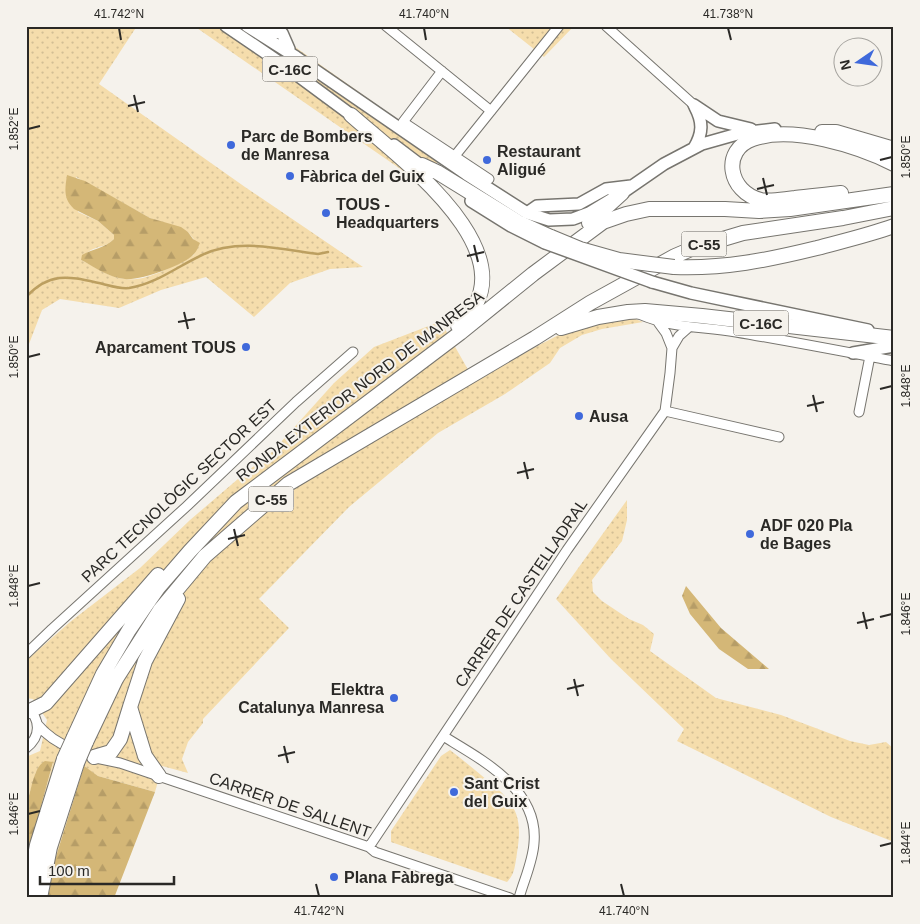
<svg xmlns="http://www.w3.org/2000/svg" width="920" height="924" viewBox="0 0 920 924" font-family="Helvetica,sans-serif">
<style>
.grass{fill:url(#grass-dots);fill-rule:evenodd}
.forest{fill:url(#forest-firs)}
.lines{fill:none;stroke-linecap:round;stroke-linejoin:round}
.stream{stroke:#bc9f60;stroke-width:2.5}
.minor-casing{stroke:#77756f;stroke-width:11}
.major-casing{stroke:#77756f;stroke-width:14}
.highway-casing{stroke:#77756f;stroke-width:16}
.minor{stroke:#fff;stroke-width:9}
.major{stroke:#fff;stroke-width:11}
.highway{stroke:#fff;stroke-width:14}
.major-bridge-casing{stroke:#77756f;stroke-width:14;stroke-linecap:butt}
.highway-bridge-casing{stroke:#77756f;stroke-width:16;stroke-linecap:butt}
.major-bridge{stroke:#fff;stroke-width:11}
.highway-bridge{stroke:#fff;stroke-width:14}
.ticks{fill:none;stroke:#2a2926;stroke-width:2}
.poi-dot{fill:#3f69db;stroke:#f5f2ec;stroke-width:2}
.labels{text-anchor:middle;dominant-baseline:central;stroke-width:4;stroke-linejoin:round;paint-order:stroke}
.shield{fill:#f5f2ec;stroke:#676561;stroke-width:1}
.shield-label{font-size:15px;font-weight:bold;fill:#2a2926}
.poi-label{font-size:16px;font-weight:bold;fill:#2a2926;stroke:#f5f2ec;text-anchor:start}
.street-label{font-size:16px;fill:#2a2926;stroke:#f5f2ec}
.neatline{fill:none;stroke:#2a2926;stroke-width:2}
.ticks-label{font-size:12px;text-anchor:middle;fill:#2a2926}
</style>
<defs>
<pattern id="grass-dots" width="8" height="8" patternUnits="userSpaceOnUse" patternTransform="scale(1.25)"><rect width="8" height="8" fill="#f5ddac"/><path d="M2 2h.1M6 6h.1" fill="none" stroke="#d2be94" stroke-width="1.8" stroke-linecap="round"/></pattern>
<pattern id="forest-firs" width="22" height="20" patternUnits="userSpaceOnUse" patternTransform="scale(1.25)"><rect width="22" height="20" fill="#d4b777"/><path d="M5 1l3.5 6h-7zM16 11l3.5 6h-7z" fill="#b69d67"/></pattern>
</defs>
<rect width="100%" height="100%" fill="#f5f2ec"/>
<path class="grass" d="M26,26h111l-38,58 146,103 118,80 -33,2 -40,14 -36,34 -48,-40 -45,13 -42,18 -59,-9 -18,11 -13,34 -3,11zM76,177l74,41 38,14 8,10 -2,13c-20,10 -46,27 -69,24 -14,-1 -28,-11 -40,-17l-4,-2c3,-3 6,-8 10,-10 8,-4 15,-3 23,-11v-4l-16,-14 -20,-9z
M194,26h79l-2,4 173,122 -22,32z
M505,26h69l-30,31z
M630,317l13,5 -41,7 -20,6 -22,13 -10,15 -45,31 -67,39 -89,74 -90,92 30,29 -86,91v4l-15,19 -6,17 6,14 -26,-7 -7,26 -57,-16 -14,-9 -4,10 -26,86 -7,35h-21v-36l27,-99 -17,9 -8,27 -2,2v-44l14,-6 7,-31 -14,-21 -7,-1v-36l2,-3 42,-37 70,-54 50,-48 55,-47 27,-21 62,-69 40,-36 65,-25 6,7 30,53c38,-21 86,-54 128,-63 9,-2 19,-1 27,-2z
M627,500v20l-5,21 -30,39 1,12 9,9 27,18 14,6 11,9 -4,17 66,47 65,17 69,26 19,4 17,-3 8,7v93l-63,-25 -154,-76 7,-12 -73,-70 -55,-60z
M450,750c13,10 25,20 37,30 29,23 36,36 30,73 -2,12 -2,21 -10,29l-116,-40v-11l50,-75z"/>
<path class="forest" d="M67,175l18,6 65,37 31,9 7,5 5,7 7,4c-2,4 -3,8 -6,11 -9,11 -55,27 -69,25 -14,-1 -28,-10 -40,-17l-4,-2 1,-5c10,-6 23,-7 32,-16v-4l-16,-14 -24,-12c-11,-10 -9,-20 -7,-34z
M686,586l35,42 48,41h-21l-29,-20 -29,-35 -8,-18z
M45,761l8,1 -27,100v-61l2,-2c4,-12 6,-32 17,-38z
M84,766l14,10 57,16 -41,106h-66l6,-35z"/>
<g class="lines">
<path class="stream" d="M26,297c25,-27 45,-20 77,-13 8,2 17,5 26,4 27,-4 49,-22 73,-33 36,-17 78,-6 116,-1l10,-2"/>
<g class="minor-casing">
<path id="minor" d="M386,26l105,85
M606,26l88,79
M442,71l-39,51 86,57
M454,157l105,-131
M639,314c35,15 61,12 97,18 53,9 105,19 158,29
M672,348l7,-12 9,-8
M665,411l114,26
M859,412l11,-56
M26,654l26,-25 135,-123 109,-104 57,-50
M37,724c10,12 20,19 36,25
M443,736c39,24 96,53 91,107 -1,18 -10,37 -15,55
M26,748c15,-11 15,-29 1,-40
M96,758l24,5 249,84 6,5 135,46
M369,847l198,-297 98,-139 5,-38 2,-25 -6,-15 -8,-11"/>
</g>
<g class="major-casing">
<path id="major" d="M226,26l59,40 73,54
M247,26l49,31 170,117 61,39 22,7 24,-1 16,-6 33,-20 42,-29 38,-20 39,-11 34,-4
M262,31l20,2 7,16
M694,105l24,16 33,8
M394,145l33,25
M694,148c9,-15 9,-26 1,-41
M471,201l40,25 34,17
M527,213l10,-7 42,-2 27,-15 25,-3
M652,282l39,11 177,37
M853,353l41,-7"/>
</g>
<g class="highway-casing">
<path id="highway" d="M351,115c47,42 187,142 107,211
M822,132h14l58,17
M422,165l15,7 81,50 33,15
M841,193c-15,2 -31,3 -46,5 -11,1 -24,4 -34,2 -33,-8 -40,-50 -8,-61 39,-14 105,7 141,25
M589,223l33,-30
M674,267c50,2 94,-7 143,-19 26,-7 52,-13 77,-22
M561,328l37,-11 30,-5 17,-1 57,5 192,22
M30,711l16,-8 112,-128
M74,737l29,-63 26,-44 17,-25 12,-17 32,-37 46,-49 224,-169 73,-59 70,-52 23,-8 23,-5h76l34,2 31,-2 104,-15
M86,742l30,-63 44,-69 45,-54 83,-72 247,-146 55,-35 85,-47 21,-9 47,-14 100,-15 51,-10
M94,757l17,-5 9,-13 10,-32
M159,776l-14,-20 -15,-49 15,-46 33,-62
M27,898l10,-53 27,-86
M40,898l10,-51 27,-84"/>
</g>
<use href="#minor" class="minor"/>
<use href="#major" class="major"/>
<use href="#highway" class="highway"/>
<g class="major-bridge-casing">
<path id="major-bridge" d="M545,243l107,39"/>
</g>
<g class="highway-bridge-casing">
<path id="highway-bridge" d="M551,237l29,12 39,11 55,7
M64,759l10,-22
M77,763l9,-21"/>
</g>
<use href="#major-bridge" class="major-bridge"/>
<use href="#highway-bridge" class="highway-bridge"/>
</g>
<path class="ticks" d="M119,28l2,12M424,28l2,12M728,28l3,12M134,95l4,17M128,106l17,-4M28,129l12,-3M880,160l12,-3M763,178l4,17M757,189l17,-4M474,245l4,17M467,256l17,-4M184,312l4,17M178,322l17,-3M28,357l12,-3M880,389l12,-3M813,395l4,17M807,406l17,-4M524,462l4,17M517,473l17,-4M234,529l4,17M228,539l17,-4M28,586l12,-3M863,612l4,17M880,617l12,-3M857,623l17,-4M574,679l4,17M567,689l17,-4M284,746l4,17M278,756l17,-4M28,814l12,-3M880,846l12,-3M316,884l3,12M621,884l3,12"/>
<g class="poi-dot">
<circle cx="231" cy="145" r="5"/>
<circle cx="487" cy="160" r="5"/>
<circle cx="290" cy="176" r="5"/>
<circle cx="326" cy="213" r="5"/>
<circle cx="246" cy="347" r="5"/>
<circle cx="579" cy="416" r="5"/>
<circle cx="750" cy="534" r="5"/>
<circle cx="394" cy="698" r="5"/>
<circle cx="454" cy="792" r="5"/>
<circle cx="334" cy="877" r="5"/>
</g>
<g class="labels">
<g class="shield">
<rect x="262.5" y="56.5" width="55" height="25" rx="4"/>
<rect x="681.5" y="231.5" width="45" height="25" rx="4"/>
<rect x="733.5" y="310.5" width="55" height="25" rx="4"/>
<rect x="248.5" y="486.5" width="45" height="25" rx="4"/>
</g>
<g class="shield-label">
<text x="290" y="69">C-16C</text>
<text x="704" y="244">C-55</text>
<text x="761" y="323">C-16C</text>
<text x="271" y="499">C-55</text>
</g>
<g class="poi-label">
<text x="241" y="136">Parc de Bombers<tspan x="241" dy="18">de Manresa</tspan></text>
<text x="497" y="151">Restaurant<tspan x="497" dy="18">Aligué</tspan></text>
<text x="300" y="176">Fàbrica del Guix</text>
<text x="336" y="204">TOUS -<tspan x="336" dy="18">Headquarters</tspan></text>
<text x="236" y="347" text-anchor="end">Aparcament TOUS</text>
<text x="589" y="416">Ausa</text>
<text x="760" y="525">ADF 020 Pla<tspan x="760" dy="18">de Bages</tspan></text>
<text x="384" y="689" text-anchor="end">Elektra<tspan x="384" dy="18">Catalunya Manresa</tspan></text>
<text x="464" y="783">Sant Crist<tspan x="464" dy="18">del Guix</tspan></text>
<text x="344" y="877">Plana Fàbrega</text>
</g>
<g class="street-label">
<text transform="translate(360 386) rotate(-37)">RONDA EXTERIOR NORD DE MANRESA</text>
<text transform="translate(179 491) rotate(-43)">PARC TECNOLÒGIC SECTOR EST</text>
<text transform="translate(521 593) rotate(-56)">CARRER DE CASTELLADRAL</text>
<text transform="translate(290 805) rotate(19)">CARRER DE SALLENT</text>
</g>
</g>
<rect width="920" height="924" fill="none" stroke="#f5f2ec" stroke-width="55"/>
<g transform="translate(858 62) rotate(257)"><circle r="24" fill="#f5f2ec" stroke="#a4a29d"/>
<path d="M0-4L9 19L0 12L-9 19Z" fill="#3f69db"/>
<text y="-8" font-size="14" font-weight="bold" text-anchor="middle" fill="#2a2926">N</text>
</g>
<path d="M40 876v8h134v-8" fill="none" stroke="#2a2926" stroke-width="2.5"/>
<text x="48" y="876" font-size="15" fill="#2a2926" stroke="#f5f2ec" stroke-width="4" paint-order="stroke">100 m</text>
<rect x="28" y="28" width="864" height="868" class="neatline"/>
<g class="ticks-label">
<text x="119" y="18">41.742°N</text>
<text x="424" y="18">41.740°N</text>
<text x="728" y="18">41.738°N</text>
<text transform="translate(14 129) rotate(-90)" y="4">1.852°E</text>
<text transform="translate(906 157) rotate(-90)" y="4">1.850°E</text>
<text transform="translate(14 357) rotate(-90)" y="4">1.850°E</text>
<text transform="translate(906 386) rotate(-90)" y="4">1.848°E</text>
<text transform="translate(14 586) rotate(-90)" y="4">1.848°E</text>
<text transform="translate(906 614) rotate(-90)" y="4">1.846°E</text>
<text transform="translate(14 814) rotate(-90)" y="4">1.846°E</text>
<text transform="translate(906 843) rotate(-90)" y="4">1.844°E</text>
<text x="319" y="915">41.742°N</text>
<text x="624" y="915">41.740°N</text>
</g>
</svg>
